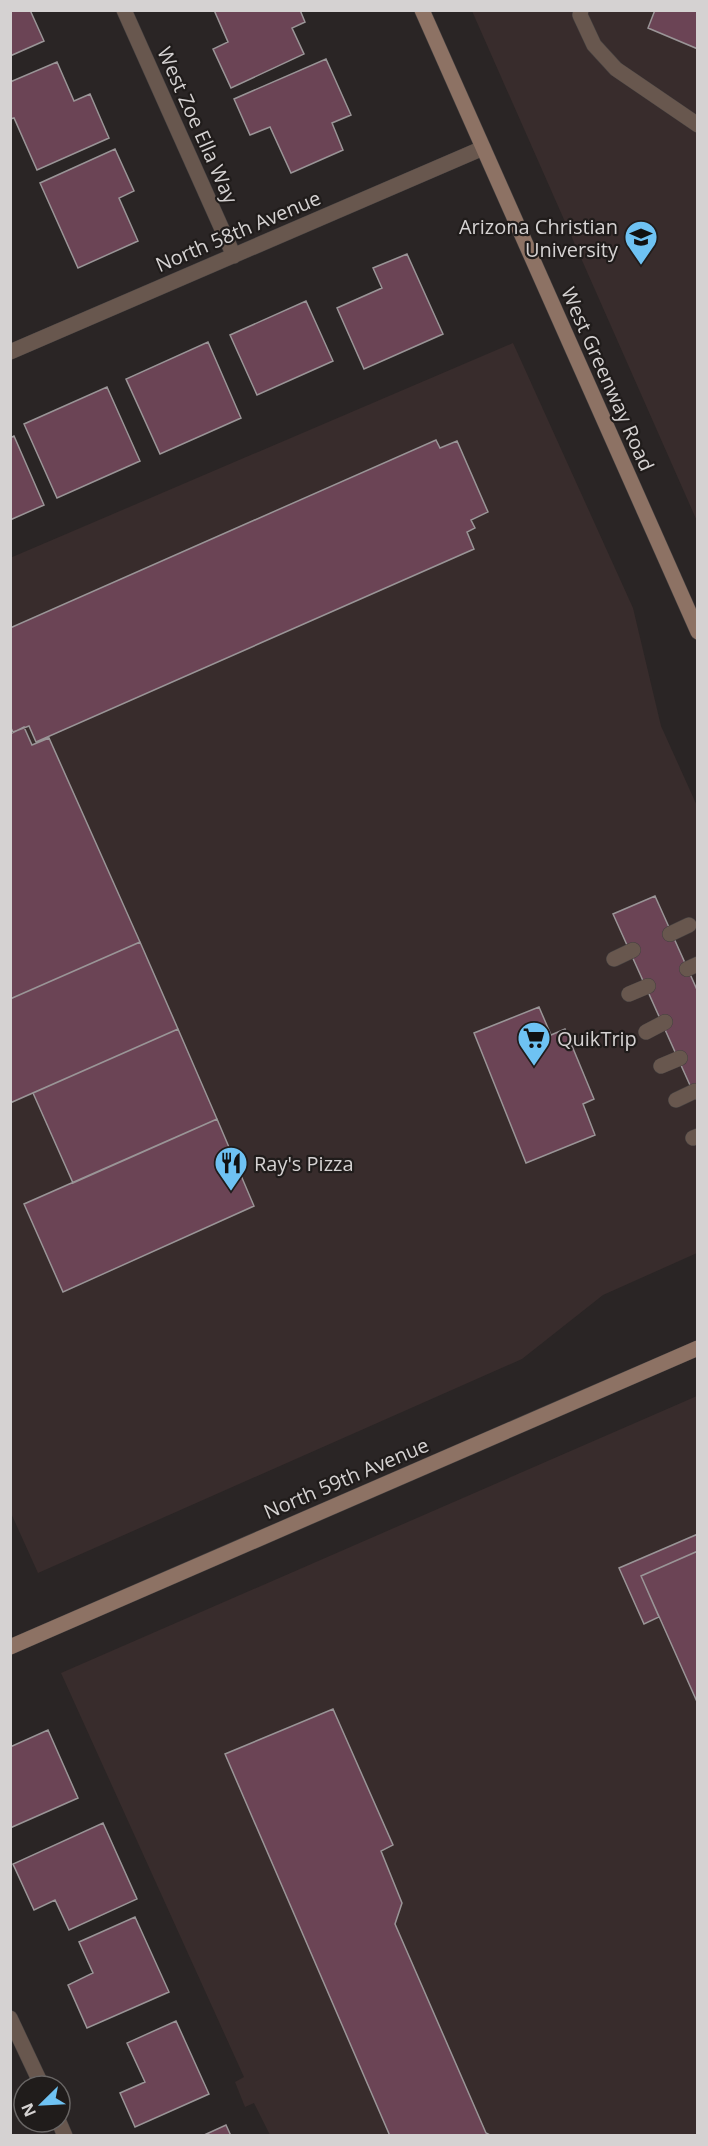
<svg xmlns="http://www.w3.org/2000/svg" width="708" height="2146" viewBox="0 0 708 2146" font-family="'Open Sans',sans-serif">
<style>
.built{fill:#382c2c}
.building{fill:#6b4455;stroke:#9a9597;stroke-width:1.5}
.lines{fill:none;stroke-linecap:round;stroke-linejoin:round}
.service-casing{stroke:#454141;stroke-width:16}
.minor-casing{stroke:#454141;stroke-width:16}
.secondary-casing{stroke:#454141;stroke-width:16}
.service{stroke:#68574e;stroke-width:15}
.minor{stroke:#68574e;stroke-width:15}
.secondary{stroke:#8d7264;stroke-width:15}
.labels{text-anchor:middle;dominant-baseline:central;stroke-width:4.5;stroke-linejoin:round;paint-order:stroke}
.street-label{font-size:20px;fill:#d5d2d2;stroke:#201c1b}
.poi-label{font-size:20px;fill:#d5d2d2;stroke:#201c1b;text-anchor:start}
</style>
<rect width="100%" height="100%" fill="#2a2525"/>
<path class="built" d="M472,11h225v510z
M513,343l120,265 28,118 37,82 -1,445 -94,42 -81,64 -484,214 -28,-62v-953z
M697,1396v739h-427l-16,-32 -9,4 -10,-25 9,-5 -183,-404z"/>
<path class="building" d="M10,10h20l14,31 -34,15z
M214,10h86l5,12 -13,6 12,26 -73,34 -18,-39 15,-7z
M655,10h43v39l-50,-21z
M326,59l25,56 -19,8 11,27 -52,23 -21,-46 -20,8 -16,-36z
M57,62l17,39 16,-7 19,44 -72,32 -23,-52 -4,1v-37z
M115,149l19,42 -15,7 19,43 -60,27 -38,-85z
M407,254l36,80 -79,35 -27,-61 45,-20 -9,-20z
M306,301l27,60 -76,34 -27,-60z
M208,342l33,76 -81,36 -34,-75z
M107,387l33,74 -83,37 -33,-74z
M14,436l30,69 -34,15v-82z
M436,440l4,8 17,-7 31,71 -17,8 4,8 -8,4 7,17 -438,193 -7,-16 -16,6 -3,-6v-98z
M24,727l8,18 17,-7 91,204 -130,57v-265z
M655,896l43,96v111l-85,-189z
M140,942l38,87 -168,74v-104z
M539,1007l12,28 14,-6 29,70 -11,5 12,31 -69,28 -52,-130z
M178,1029l39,90 -144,64 -40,-90z
M217,1119l37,87 -191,86 -39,-88z
M698,1534v17l-57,25 18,41 -15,7 -25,-56z
M698,1551v153l-57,-128z
M333,1709l60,136 -12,6 21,52 -7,21 91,209 6,3h-102l-165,-382z
M48,1730l30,68 -68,30v-81z
M103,1823l34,76 -68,31 -14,-30 -21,10 -21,-46z
M135,1917l34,75 -82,36 -19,-43 25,-12 -14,-31z
M176,2021l33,73 -74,33 -15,-34 25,-11 -18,-39z
M226,2125l5,11h-29z"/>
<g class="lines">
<g class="service-casing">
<path id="service" d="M581,10l-1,5 14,30 22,24 82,56
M670,934l19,-9
M614,959l19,-9
M687,969l11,-5
M629,994l19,-8
M646,1032l19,-10
M661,1066l19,-8
M676,1100l19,-9
M693,1138l5,-2"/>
</g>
<g class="minor-casing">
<path id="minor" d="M124,10l110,246
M10,352l473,-204
M10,2018l32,68
M59,2122l6,14"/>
</g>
<g class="secondary-casing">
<path id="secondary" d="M422,10l276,622
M10,1647l688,-299"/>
</g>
<use href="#service" class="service"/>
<use href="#minor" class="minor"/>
<use href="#secondary" class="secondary"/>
</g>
<defs>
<g id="university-pin" transform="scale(1.725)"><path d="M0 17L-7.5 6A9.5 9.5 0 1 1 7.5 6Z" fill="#6ec2f3" stroke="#201c1b"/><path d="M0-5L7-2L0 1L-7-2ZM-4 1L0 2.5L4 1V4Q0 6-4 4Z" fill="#111"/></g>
<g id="supermarket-pin" transform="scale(1.725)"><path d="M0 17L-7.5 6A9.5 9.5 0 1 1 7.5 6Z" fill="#6ec2f3" stroke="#201c1b"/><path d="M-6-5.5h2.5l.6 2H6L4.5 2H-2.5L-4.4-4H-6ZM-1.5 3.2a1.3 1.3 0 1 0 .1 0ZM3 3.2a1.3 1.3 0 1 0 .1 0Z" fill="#111"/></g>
<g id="restaurant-pin" transform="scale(1.725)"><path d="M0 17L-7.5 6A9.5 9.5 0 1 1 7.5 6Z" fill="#6ec2f3" stroke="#201c1b"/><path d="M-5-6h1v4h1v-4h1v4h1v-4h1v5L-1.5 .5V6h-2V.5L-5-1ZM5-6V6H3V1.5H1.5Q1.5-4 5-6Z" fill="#111"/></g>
</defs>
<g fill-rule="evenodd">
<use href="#university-pin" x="641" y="237"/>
<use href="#supermarket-pin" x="534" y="1038"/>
<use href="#restaurant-pin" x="231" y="1163"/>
</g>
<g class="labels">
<g class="street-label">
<text transform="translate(198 125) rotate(66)">West Zoe Ella Way</text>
<text transform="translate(238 231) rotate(-23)">North 58th Avenue</text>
<text transform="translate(608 379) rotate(66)">West Greenway Road</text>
<text transform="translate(346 1478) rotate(-23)">North 59th Avenue</text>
</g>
<g class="poi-label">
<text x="618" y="226" text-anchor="end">Arizona Christian<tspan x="618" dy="23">University</tspan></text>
<text x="557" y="1038">QuikTrip</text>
<text x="254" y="1163">Ray's Pizza</text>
</g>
</g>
<rect width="708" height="2146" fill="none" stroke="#d5d2d2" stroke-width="24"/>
<g transform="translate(42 2104) rotate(246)"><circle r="28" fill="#201c1b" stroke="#686564" stroke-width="1.5"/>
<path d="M0-4.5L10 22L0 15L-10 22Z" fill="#6ec2f3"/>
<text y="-9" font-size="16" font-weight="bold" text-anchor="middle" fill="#d5d2d2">N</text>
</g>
</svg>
